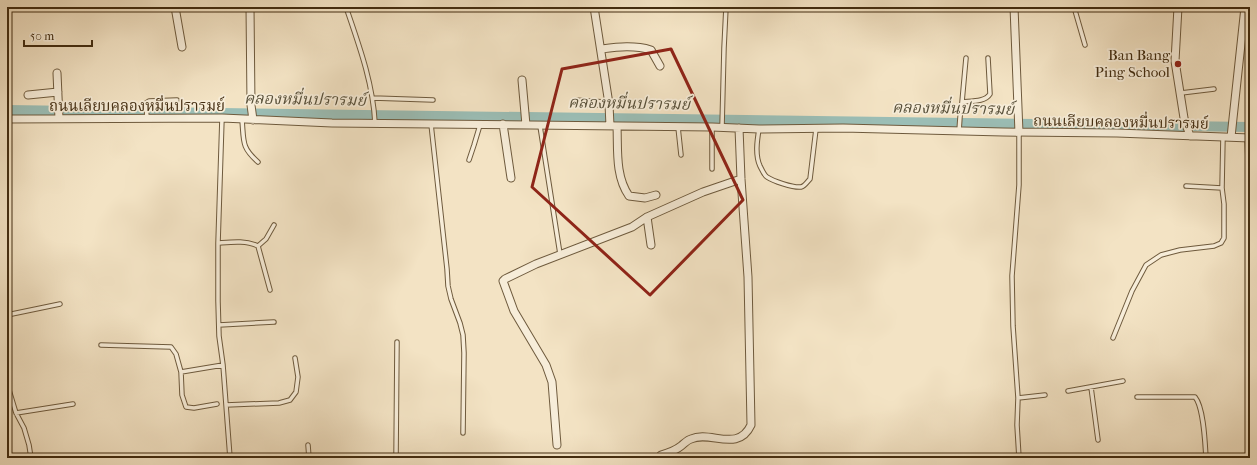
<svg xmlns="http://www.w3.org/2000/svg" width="1257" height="465" viewBox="0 0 1257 465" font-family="'IM FELL French Canon','Noto Serif Thai',serif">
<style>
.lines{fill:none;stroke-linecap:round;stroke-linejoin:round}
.canal{stroke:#9bbeb6;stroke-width:10}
.lane-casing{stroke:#6e5a3d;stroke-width:5.5}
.street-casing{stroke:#6e5a3d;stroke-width:9}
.lane{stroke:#f7edd9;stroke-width:3.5}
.street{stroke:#f7edd9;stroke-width:7}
.marked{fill:none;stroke:#8f2418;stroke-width:3;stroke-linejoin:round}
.poi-dot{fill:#8f2418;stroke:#f7edd9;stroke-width:1.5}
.labels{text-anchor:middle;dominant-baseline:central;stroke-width:3.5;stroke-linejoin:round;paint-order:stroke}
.poi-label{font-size:15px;fill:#422c10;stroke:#f7edd9;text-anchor:end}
.street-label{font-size:15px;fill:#422c10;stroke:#f7edd9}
.water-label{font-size:16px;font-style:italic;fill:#58503a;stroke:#f7edd9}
</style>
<rect width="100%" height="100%" fill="#f3e3c4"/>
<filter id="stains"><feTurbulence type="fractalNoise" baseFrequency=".005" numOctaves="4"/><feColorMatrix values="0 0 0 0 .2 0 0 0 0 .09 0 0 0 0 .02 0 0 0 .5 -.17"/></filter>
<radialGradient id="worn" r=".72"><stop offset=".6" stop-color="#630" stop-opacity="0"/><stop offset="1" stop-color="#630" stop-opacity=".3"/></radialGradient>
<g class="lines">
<path class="canal" d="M7,110l1243,17"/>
<g class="lane-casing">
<path id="lane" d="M346,7c13,38 27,76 29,116
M1074,7l11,38
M1081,7l28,2
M1181,93l33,-4
M373,98l60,2
M962,102l4,-44
M147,118l-1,-15 3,-2 28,-1
M222,118l-4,125v58l1,35 4,29 7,93
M242,120c2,21 -1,27 16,42
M431,124l16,145 1,17 3,13 9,24 3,12 1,18 -1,80
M540,126l20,128
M678,127l3,28
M722,127l2,-79 2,-41
M759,129c-2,12 -4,26 1,37 2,4 4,9 7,11 6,4 26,11 34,10 4,-1 6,-5 9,-8l6,-50
M959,131l1,-14 2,-15c10,-1 23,0 28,-8l-2,-36
M1019,133v52l-7,91 1,50 5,72 -1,27 2,33
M1247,138l1,23 2,3
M469,160l5,-15 6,-20
M712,169v-42
M1186,186l36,2
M218,243c13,-1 28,-3 40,3l12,44
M258,246l8,-7 8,-14
M7,315l53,-11
M219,325l55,-3
M1113,338l19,-47 14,-26 15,-10 19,-5 34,-4 7,-3 3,-5v-34l-2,-16 1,-51
M101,345l70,2 5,7 5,18
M7,375l2,15 7,23 8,15 5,17 2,13
M1091,387l7,53
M1068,391l55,-10
M1137,397h58c9,11 10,46 11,61
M1018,398l27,-3
M217,404l-23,4 -8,-1 -4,-12 -1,-23 42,-7
M226,405l53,-2 11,-3 6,-8 2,-15 -3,-19
M16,413l57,-9
M308,445l1,13
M396,458l1,-116"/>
</g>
<g class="street-casing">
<path id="street" d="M175,7l7,40
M250,7l1,98 2,15
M594,7l15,97 1,22
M1014,7l5,126
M1178,7l-3,54 9,57 6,18
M601,49c17,-2 33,-4 50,1l9,16
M57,73l2,46
M522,80l4,45
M28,95l30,-3
M578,102l31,2
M7,119l215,-1 110,5 380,4 47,2 84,-1 160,4 114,1 133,5
M503,124l8,54
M617,126c1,23 -2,50 12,70l16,2 11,-3
M1231,137l14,-130
M647,217l4,28
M557,445l-5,-63 -6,-17 -32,-54 -11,-30 2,-2 31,-15 96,-37 15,-10 56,-25 38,-13
M661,455c7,-2 14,-4 20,-9 3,-2 6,-6 10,-7 19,-9 47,14 60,-14l-3,-148 -7,-98 -2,-51"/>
</g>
<use href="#lane" class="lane"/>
<use href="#street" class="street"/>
</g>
<path class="marked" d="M671,49l72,151 -93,95 -118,-108 30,-118z"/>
<circle class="poi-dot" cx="1178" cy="64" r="4"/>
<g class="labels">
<g class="poi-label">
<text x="1170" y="55">Ban Bang<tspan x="1170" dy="17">Ping School</tspan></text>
</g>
<g class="street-label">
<text x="137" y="106">ถนนเลียบคลองหมื่นปรารมย์</text>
<text transform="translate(1121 122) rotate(1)">ถนนเลียบคลองหมื่นปรารมย์</text>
</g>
<g class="water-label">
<text transform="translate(305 99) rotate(1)">คลองหมื่นปรารมย์</text>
<text transform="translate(629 103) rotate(1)">คลองหมื่นปรารมย์</text>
<text transform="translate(953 108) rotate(1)">คลองหมื่นปรารมย์</text>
</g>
</g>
<rect width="1257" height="465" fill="none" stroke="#f3e3c4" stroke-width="24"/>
<rect x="8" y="8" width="1241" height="449" fill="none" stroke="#422c10" stroke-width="2"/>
<rect x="12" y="12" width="1233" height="441" fill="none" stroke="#422c10"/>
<path d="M24 40v6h68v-6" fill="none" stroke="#422c10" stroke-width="2"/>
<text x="30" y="40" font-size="12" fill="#422c10" stroke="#f7edd9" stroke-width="3" paint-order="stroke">50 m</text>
<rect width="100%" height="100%" filter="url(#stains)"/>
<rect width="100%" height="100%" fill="url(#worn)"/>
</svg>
